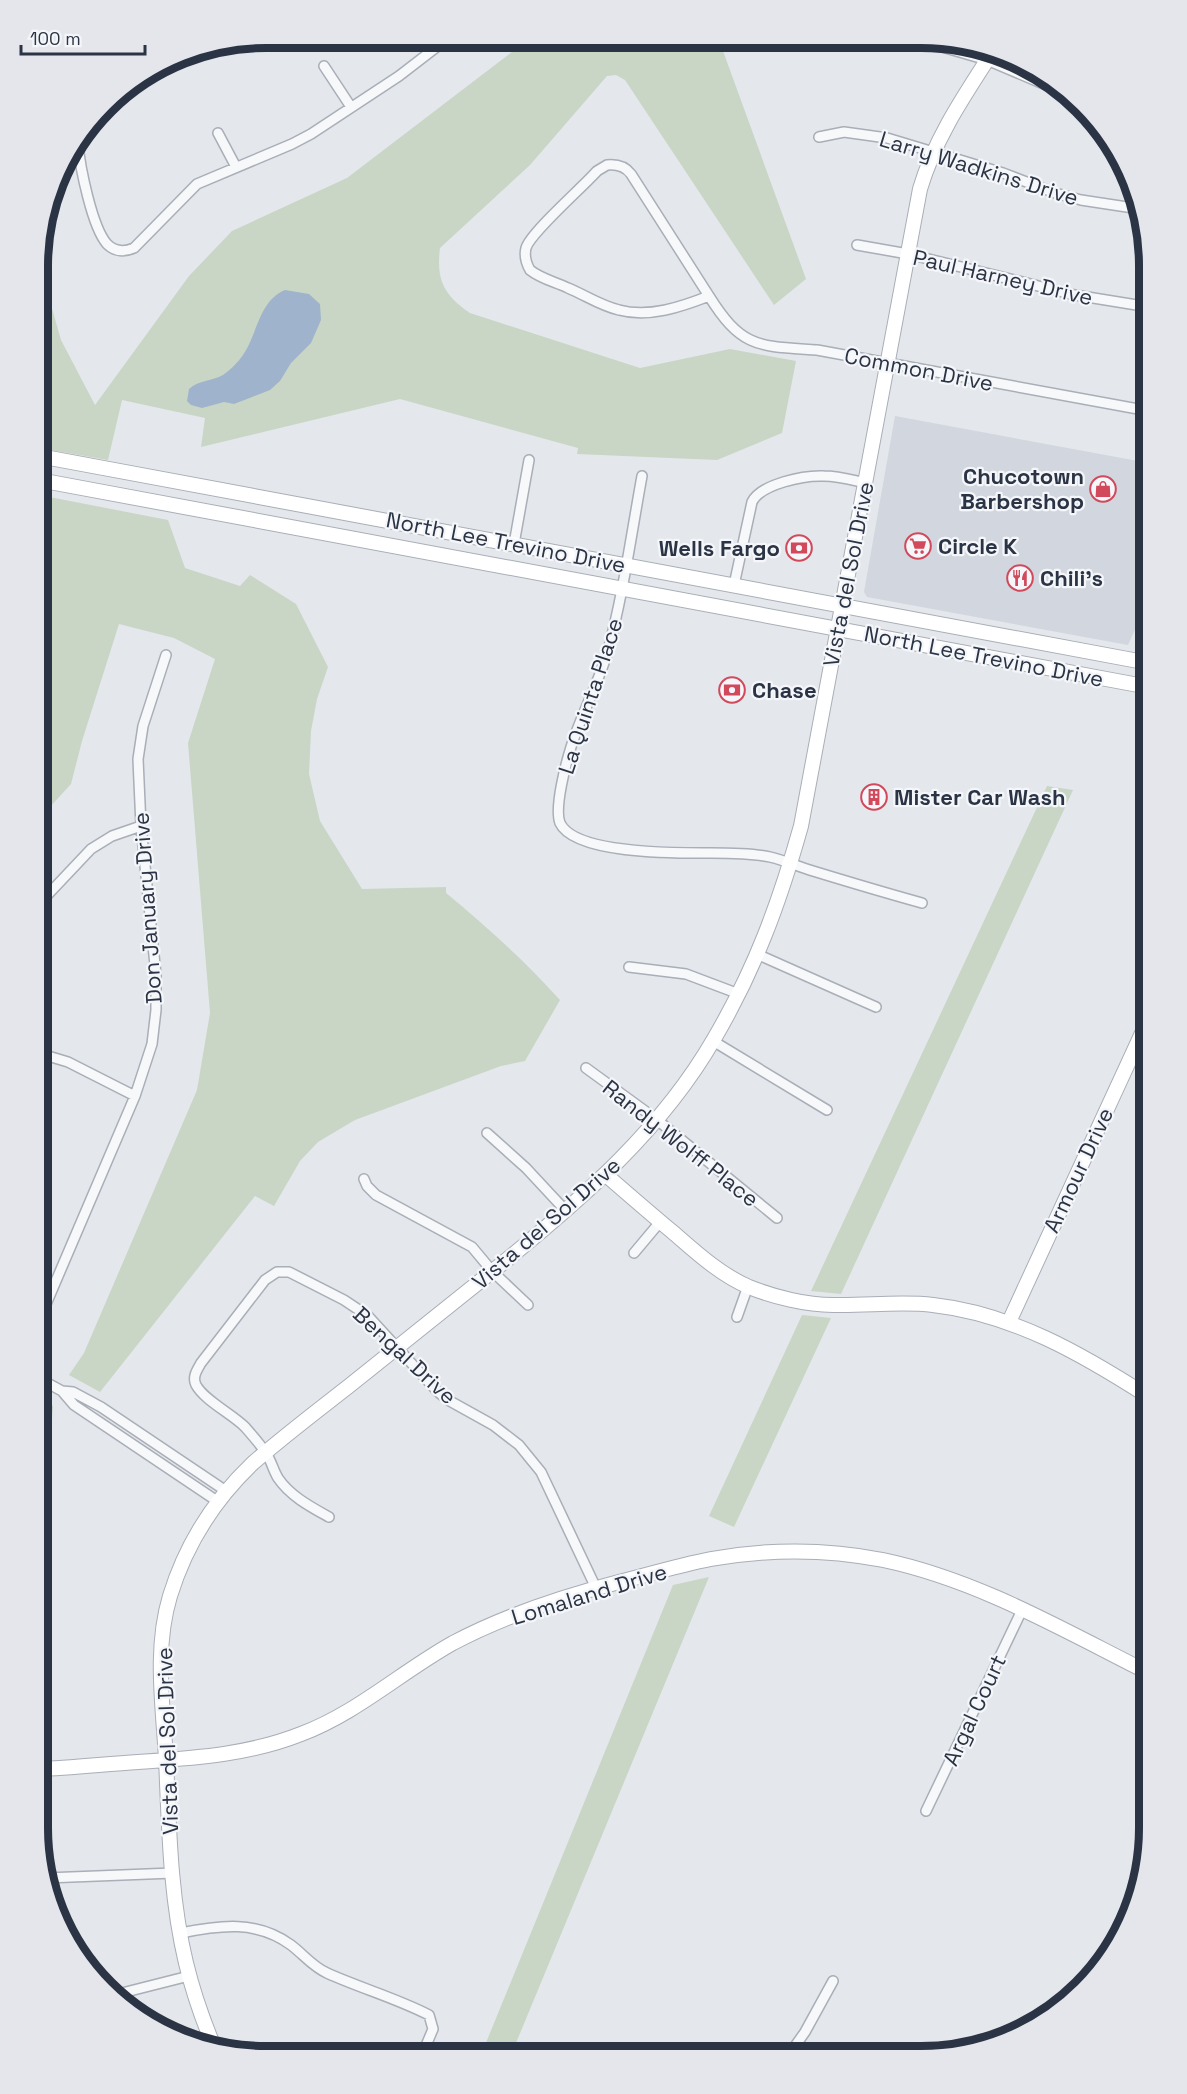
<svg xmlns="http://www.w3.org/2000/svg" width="1187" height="2094" viewBox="0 0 1187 2094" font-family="'Space Grotesk',sans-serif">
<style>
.built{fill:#d2d6de}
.green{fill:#c9d6c5}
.water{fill:#9fb4cc}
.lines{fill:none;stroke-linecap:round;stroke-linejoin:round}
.street-casing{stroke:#a9aeb7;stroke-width:12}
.secondary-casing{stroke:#a9aeb7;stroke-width:16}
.street{stroke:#f7f8fa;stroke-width:9}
.secondary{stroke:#fff;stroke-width:14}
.labels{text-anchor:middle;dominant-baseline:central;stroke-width:4.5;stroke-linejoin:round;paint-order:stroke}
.street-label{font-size:22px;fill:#2b3445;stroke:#f4f6f9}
.poi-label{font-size:22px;font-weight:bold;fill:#2b3445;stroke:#f4f6f9;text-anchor:start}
.rim{fill:none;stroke:#2b3445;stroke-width:8}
</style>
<rect width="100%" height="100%" fill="#e4e7ec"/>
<path class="built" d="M895,416l254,47v136l-21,46 -261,-48 -3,-5z"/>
<path class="green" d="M529,39l190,1 87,239 -32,26 -149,-225 -9,-5 -9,1 -77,89 -90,83c-4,32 4,47 30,65l170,55 90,-19 66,12 -14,72 -65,27 -140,-6 1,-6 -178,-49 -199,48 4,-29 -83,-18 -14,60 -69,-12v-185l22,77 34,65 94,-129 43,-45 115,-53z
M39,495l129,25 17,48 55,18 10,-11 46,29 32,63 -11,32 -6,32 -2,43 11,47 42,68 84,-2v6c41,34 78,67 114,107l-35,61 -24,5 -146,54 -37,22 -18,19 -26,45 -19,-10 -155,196 -31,-17 15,-22 113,-263 13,-77 -22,-270 27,-84 -41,-21 -55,-14 -37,117 -11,43 -32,35z
M1047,786l26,4 -232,504 -30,-3z
M802,1315l29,3 -97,209 -25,-11z
M38,1396l15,10 -15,197z
M709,1577l-198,478h-30l192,-470z"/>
<path class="water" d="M285,290l24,4 11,10 1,16 -10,23 -20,20 -11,18 -10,9 -36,14 -10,-2 -22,6 -11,-3 -4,-4 2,-12c10,-9 23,-8 34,-14 6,-4 13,-11 17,-16 18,-22 17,-57 45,-69z"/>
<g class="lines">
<g class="street-casing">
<path id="street" d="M925,42l62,18 87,37
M324,66l27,41
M218,133l18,34
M819,137l25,-5 43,6 116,35 52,20 26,7 59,9
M78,144c2,23 14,83 29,100 8,8 18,8 27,4l63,-64 95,-40 19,-10 88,-58 48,-37
M607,165c10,-1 18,1 24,9l78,122c-28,11 -60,22 -90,14 -18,-4 -34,-15 -51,-22 -12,-6 -27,-9 -38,-18 -4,-7 -6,-14 -4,-22 4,-15 58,-62 71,-77z
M857,245l51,9 167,41 74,12
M709,296c33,53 50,50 108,54l332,61
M642,476c-11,60 -19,120 -35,178 -10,32 -26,61 -36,93 -5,16 -17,61 -11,76 15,32 121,30 151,30 20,0 40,0 59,4 14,3 29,10 43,14 36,11 73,22 109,32
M514,544l15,-84
M734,585l18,-83c9,-18 52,-27 72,-26 14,0 28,4 42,7
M39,904l52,-55 21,-13 29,-10
M759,955l117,52
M629,967l57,7 53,20
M713,1041l114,69
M38,1053l30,9 67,34
M1134,1054l15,9
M586,1068l70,51 121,99
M487,1133l39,35 40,43
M364,1179l3,7 9,9 96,52 20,24 36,34
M634,1253l26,-31
M737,1317l11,-31
M38,1323l97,-227 17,-52 4,-34v-35l-15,-149 -3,-67 5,-33 23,-71
M38,1378l24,13 12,14 143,96
M62,1391l11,1 28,15 125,84
M329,1517c-18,-10 -39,-21 -51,-39 -5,-8 -7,-18 -12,-25 -6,-9 -14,-18 -21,-26 -13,-13 -41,-27 -49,-42 -4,-8 1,-15 5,-22l64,-83 12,-8h12l55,28 24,16 69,75 11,9 45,25 26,20 22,27 55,116
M926,1811l96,-201
M46,1878l127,-5
M181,1933c39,-8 76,-13 110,12 12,9 22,22 36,28 33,15 69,25 102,42l4,14 -11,26
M114,1995l75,-19
M788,2056l17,-24 28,-51"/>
</g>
<g class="secondary-casing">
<path id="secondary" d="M39,456l1110,207
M39,480l1110,207
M606,1175c23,20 46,40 69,59 23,20 46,41 74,53 25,10 57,18 84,18 33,1 67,-4 100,0 80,9 149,49 216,92
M1009,1322l140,-304
M38,1769c33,-1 67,-5 100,-7 56,-4 110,-7 163,-28 56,-21 100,-62 152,-91 53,-28 108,-46 166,-61 31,-8 61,-17 92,-23 56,-10 116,-10 172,1 95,20 180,70 266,113
M1088,1981l25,-40 25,-51
M215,2049c-12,-28 -22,-57 -29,-86 -16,-66 -17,-137 -20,-204 -3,-54 -12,-110 4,-163 16,-52 44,-96 83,-133 31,-27 64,-52 96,-77 52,-41 103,-83 155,-124 80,-65 158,-133 210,-223 41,-70 65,-135 87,-213l119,-637c15,-51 44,-93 73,-138"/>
</g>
<use href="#street" class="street"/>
<use href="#secondary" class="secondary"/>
</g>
<defs>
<g id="shop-ring" transform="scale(1.35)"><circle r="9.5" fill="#f4f6f9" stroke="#d1495b" stroke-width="1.5"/><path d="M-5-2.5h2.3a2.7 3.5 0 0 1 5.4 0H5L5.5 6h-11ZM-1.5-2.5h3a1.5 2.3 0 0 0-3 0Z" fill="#d1495b"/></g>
<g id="supermarket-ring" transform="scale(1.35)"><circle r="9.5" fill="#f4f6f9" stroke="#d1495b" stroke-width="1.5"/><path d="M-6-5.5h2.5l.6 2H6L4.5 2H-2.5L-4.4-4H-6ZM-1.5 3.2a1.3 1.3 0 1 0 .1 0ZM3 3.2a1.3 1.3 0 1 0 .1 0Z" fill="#d1495b"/></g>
<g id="bank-ring" transform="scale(1.35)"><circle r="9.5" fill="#f4f6f9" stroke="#d1495b" stroke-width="1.5"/><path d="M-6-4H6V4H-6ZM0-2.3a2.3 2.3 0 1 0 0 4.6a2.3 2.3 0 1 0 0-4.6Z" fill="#d1495b"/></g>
<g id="restaurant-ring" transform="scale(1.35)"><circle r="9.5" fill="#f4f6f9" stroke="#d1495b" stroke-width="1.5"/><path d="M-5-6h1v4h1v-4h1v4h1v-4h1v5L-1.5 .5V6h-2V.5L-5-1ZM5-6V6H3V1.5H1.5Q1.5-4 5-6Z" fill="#d1495b"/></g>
<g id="building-ring" transform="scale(1.35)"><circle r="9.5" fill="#f4f6f9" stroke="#d1495b" stroke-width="1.5"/><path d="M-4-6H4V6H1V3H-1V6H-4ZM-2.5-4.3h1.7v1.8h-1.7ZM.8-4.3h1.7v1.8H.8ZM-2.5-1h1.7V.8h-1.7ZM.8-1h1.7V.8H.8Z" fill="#d1495b"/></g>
</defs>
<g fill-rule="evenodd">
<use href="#shop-ring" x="1103" y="489"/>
<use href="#supermarket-ring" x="918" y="546"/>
<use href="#bank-ring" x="799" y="548"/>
<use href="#restaurant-ring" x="1020" y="578"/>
<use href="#bank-ring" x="732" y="690"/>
<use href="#building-ring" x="874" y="797"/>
</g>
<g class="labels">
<g class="street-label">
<text transform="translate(979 168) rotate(17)">Larry Wadkins Drive</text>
<text transform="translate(1003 277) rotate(13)">Paul Harney Drive</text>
<text transform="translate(919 369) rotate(11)">Common Drive</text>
<text transform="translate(506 542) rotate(11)">North Lee Trevino Drive</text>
<text transform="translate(848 574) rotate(-79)">Vista del Sol Drive</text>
<text transform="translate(984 656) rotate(11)">North Lee Trevino Drive</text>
<text transform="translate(590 696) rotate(-72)">La Quinta Place</text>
<text transform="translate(147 908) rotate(-94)">Don January Drive</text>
<text transform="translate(681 1143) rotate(38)">Randy Wolff Place</text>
<text transform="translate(1078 1170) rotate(-65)">Armour Drive</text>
<text transform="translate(546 1223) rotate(-41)">Vista del Sol Drive</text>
<text transform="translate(405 1355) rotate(43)">Bengal Drive</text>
<text transform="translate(589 1594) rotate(-17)">Lomaland Drive</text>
<text transform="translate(974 1710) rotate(-65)">Argal Court</text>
<text transform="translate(167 1741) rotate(-92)">Vista del Sol Drive</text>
</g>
<g class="poi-label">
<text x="1084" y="476" text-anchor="end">Chucotown<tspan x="1084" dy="25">Barbershop</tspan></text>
<text x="938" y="546">Circle K</text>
<text x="780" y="548" text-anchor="end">Wells Fargo</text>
<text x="1040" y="578">Chili's</text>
<text x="752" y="690">Chase</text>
<text x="894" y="797">Mister Car Wash</text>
</g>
</g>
<path d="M0 0H1187V2094H0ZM266 48H921A218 218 0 0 1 1139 266V1828A218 218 0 0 1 921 2046H266A218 218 0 0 1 48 1828V266A218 218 0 0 1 266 48Z" fill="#e4e6eb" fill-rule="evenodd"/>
<path class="rim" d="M266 48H921A218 218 0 0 1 1139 266V1828A218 218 0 0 1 921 2046H266A218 218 0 0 1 48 1828V266A218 218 0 0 1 266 48Z"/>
<path d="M21 45v9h124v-9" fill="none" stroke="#2b3445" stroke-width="3"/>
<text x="30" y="45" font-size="18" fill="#2b3445" stroke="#f4f6f9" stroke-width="4.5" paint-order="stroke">100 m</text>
</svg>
